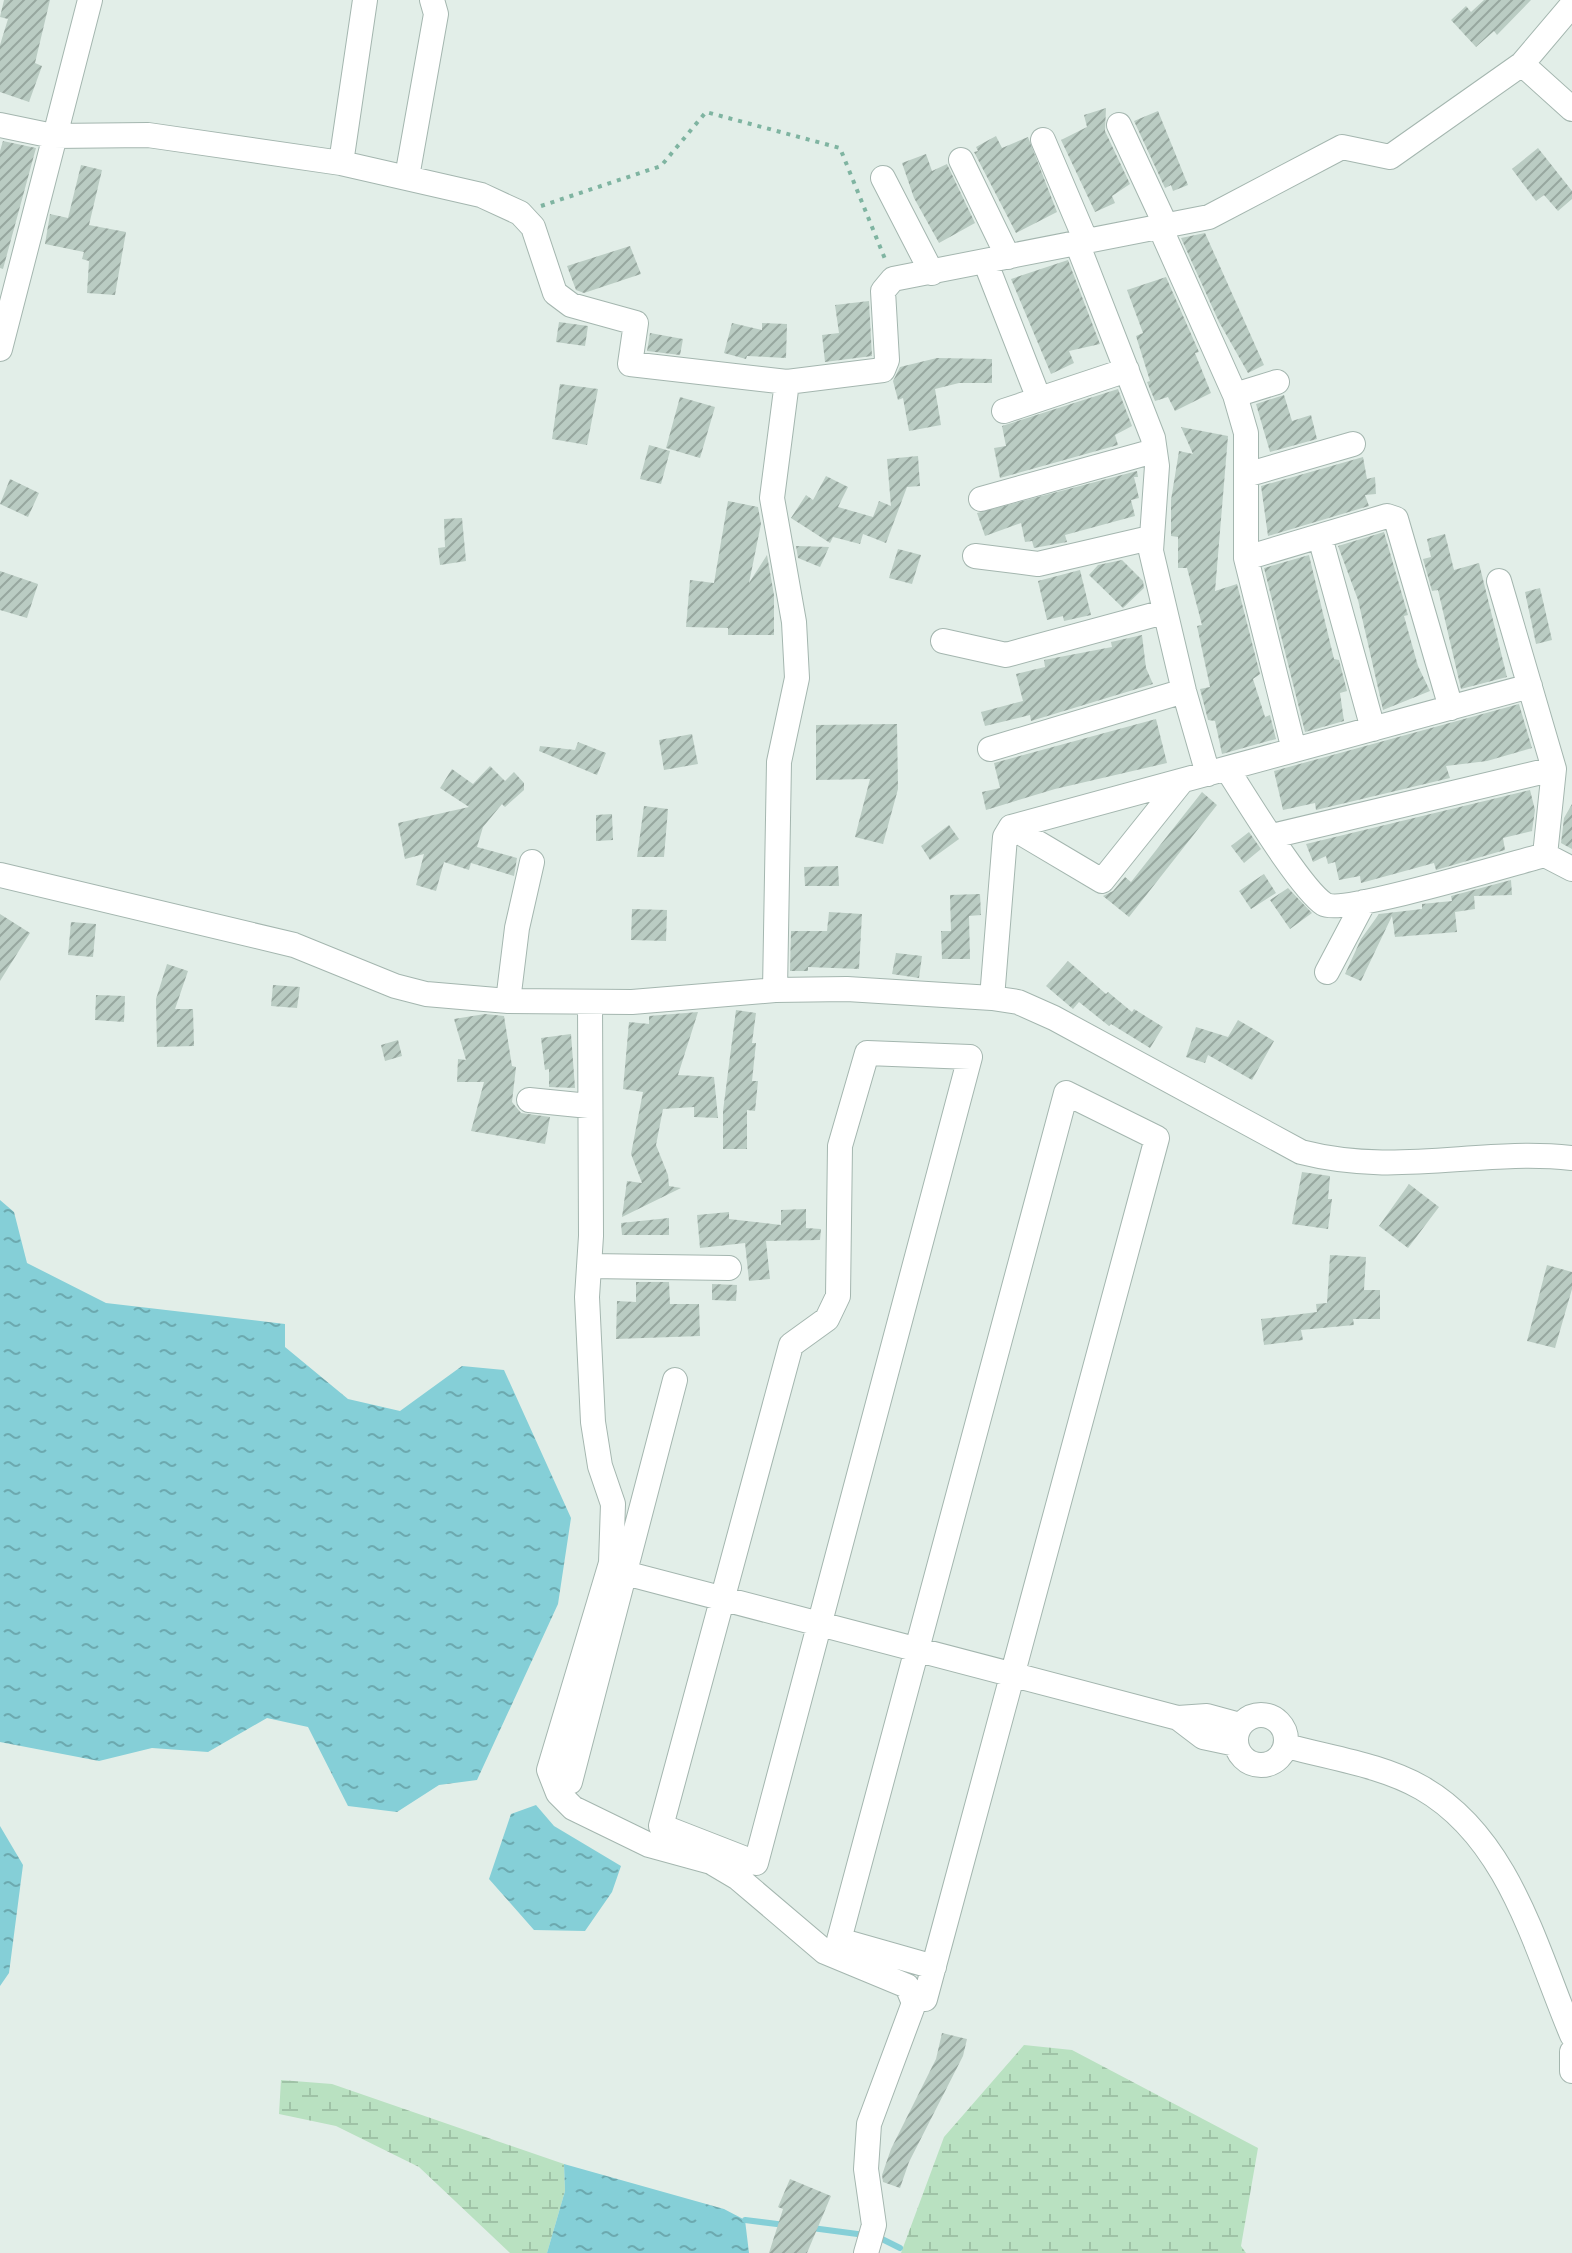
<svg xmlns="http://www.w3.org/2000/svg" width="1572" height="2253" viewBox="0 0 1572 2253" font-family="Signika,sans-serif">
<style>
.wetland{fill:url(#wetland-marsh)}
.water{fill:url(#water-ripples)}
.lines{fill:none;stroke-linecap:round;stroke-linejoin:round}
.stream{stroke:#85cfd7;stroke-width:6}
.building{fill:url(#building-hatch)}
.street-casing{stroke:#a4b6af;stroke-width:26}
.path{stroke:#7fb4a1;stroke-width:4;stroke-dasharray:4 6;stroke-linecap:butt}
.street{stroke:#fff;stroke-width:24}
</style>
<defs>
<pattern id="wetland-marsh" width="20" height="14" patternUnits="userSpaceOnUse" patternTransform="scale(2)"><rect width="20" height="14" fill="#b9e1c1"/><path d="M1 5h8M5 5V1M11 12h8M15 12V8" fill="none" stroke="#9fc2a6"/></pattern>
<pattern id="water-ripples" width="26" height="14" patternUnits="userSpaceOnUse" patternTransform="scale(2)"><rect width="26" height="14" fill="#85cfd7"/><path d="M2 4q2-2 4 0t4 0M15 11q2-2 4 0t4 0" fill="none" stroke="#6ca9af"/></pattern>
<pattern id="building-hatch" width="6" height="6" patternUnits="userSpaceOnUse" patternTransform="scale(2)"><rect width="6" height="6" fill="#baccc3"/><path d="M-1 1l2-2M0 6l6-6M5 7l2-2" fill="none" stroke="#97a79f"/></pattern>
</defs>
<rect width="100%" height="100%" fill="#e2eee8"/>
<path class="wetland" d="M1024,2045l48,5 186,98 -17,98 5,7h-345l43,-116z
M281,2080l51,4 232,80 1,27 -18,62h-37l-91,-86 -83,-41 -57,-12z"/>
<path class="water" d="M0,1200l14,12 13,51 79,40 179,21v23l63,52 52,12 62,-45 42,4 67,148 -13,86 -81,176 -38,5 -42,27 -49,-6 -40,-79 -41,-9 -59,34 -56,-4 -53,13 -99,-19z
M536,1805l18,21 67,40 -9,26 -27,39 -51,-1 -45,-51 22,-65z
M0,1826l23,39 -14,108 -9,13z
M564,2164l160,45 21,11 4,33h-202l18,-62z"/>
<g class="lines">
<path class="stream" d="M745,2220l40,5
M812,2228l53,7
M876,2236l24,12"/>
</g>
<path class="building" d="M4,0h46l-15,63 7,3 -13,36 -29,-10v-47l8,-26 -8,-2z
M1484,0h47l-34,35 -3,-4 -18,16 -25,-27 15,-14 5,6z
M1106,108l-1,23 25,53 -18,12 3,7 -20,9 -34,-72 26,-13 -3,-12z
M1158,111l30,74 -15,6 -2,-6 -6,3 -31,-67z
M996,136l6,12 26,-11 29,75 -41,21 -42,-81 4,-1 -2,-4z
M3,141l33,7 -33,121 -3,-1v-117z
M1538,148l34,43v8l-14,12 -14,-16 -8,6 -24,-32z
M926,154l6,17 15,-7 28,59 -36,20 -25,-45 -12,-35z
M81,165l21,5 -13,55 37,7 -11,63 -28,-2 2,-32 -7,-2 2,-7 -39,-8 5,-30 18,4z
M1205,233l59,132 -16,8 -29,-51 -38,-84z
M630,246l11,28 -57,19 -8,-3 -9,-24z
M1068,260l32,84 -31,7 5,12 -23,11 -40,-95z
M1166,277l33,75 -4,1 16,40 -36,18 -7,-14 -13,4 -8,-19 3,-1 -14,-45 7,-3 -16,-43z
M869,301l3,55 -47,6 -3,-27 17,-2 -4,-28z
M559,322l29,4 -3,20 -29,-4z
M732,323l30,7v-7l25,1 -1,34 -39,-2 -1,3 -22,-6z
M650,333l33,6 -3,16 -33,-4z
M937,358l55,1v24h-33l-24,6 6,36 -32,6 -6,-33 -5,2 -5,-19 7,-14z
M560,384l38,5 -11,56 -35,-6z
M1118,389l14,37 -17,9 3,10 -118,33 -6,-30 12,-2 -4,-20z
M1284,395l8,26 19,-6 6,24 -47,13 -14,-48z
M680,397l35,10 -15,51 -34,-10z
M1181,427l47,9 -13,155 22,-7 23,90 -7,5 12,38 5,-2 6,24 -54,15 -7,-33 -7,-1 -8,-31 10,-2 -13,-61 5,-1 -15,-57h-9v-31l-7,-1v-36l8,-49 14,3z
M649,445l21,6 -9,33 -21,-5z
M918,456l2,30 -13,1 -21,56 -23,-9 -3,10 -27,-7 -3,6 -39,-25 15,-23 7,5 13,-24 22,11 -10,20 35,10 6,-16 12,5 -4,-47z
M1363,457l4,22 8,-2 1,17 -11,1 4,11 -101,30 -7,-50z
M1137,471l1,6h-4l5,21 -8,2 4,16 -70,19 2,7 -33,6 -2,-7 -7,1 -4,-19 -36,13 -8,-23z
M10,479l29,14 -11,24 -28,-13z
M728,501l30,6 3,17 -12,59 18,-28 7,40v40h-46v-7l-42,-1 4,-47 24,3z
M462,518l4,43 -26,4 -2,-17 7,-1 -1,-28z
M1384,532l24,83 -4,1 14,50 12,25 -47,19 -25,-110 -20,-54z
M1445,534l9,36 25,-7 28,114 -46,12 -23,-99 -6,1 -9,-32 8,-2 -4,-18z
M796,546l33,1 -9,20 -22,-9z
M898,549l23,6 -9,29 -23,-6z
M1309,555l25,104 5,1 8,31 -7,2 4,28 -39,11 -41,-164z
M1122,560l21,21 1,7 -21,20 -34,-33 9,-10z
M1080,570l11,45 -27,6 -1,-5 -16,4 -9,-39z
M0,571l38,13 -11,34 -27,-8z
M1540,588l12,52 -16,4 -11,-52z
M1142,635l4,33 7,16 -122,37 -1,-6 -45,11 -4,-14 42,-11 -7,-27 29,-7 -1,-7 68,-13 -1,-5z
M1519,704l13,44 -45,13 -41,5 4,12 -134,32 -1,-7 -32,7 -9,-39z
M1156,719l11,44 -112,26 -69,21 -4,-18 18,-4 -6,-25z
M897,724l1,65 -15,55 -28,-7 15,-58 -54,1v-55z
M692,734l6,30 -34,6 -5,-30z
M578,742l28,11 -9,22 -58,-24 1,-5 35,4z
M490,766l15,15 9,-9 10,11v7l-19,17 -3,-3 -19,23 -6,20 40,11 -3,18 -43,-13 -2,7 -25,-8 -8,29 -20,-6 8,-31 -19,5 -7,-36 71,-16 -29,-19 12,-19 21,15z
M1530,790l5,20 -3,21 -29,7 2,12 -69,20 -2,-7 -73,20 -1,-7 -21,4 -4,-18 -7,2 -2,-8 -13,6 -7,-18z
M1202,792l15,13 -88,112 -26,-21 10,-5 12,-14 6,5z
M1572,804v45l-11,-6 3,-25z
M644,806l24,3 -4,48h-27z
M612,814l1,26 -17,1v-26z
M949,825l10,14 -29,21 -9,-14z
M1249,832l12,17 -17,14 -13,-17z
M838,866l1,20h-34l-1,-19z
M1264,874l12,19 -25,16 -12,-18z
M1511,880l1,15 -38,1 1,13 -20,3 2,20 -62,5 -3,-21 -31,65 -16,-7 16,-35 18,-25 43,-5v-5l30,-3 -1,-5z
M1288,888l24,25 -22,16 -20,-29z
M980,894l1,21 -12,1 1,43h-28l-1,-28h10l-1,-36z
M632,909l35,1 -1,31 -35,-1z
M829,912l33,2 -3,55 -51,-2v4h-18l1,-40h36z
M0,914l30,19 -30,48z
M71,922l25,2 -3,33 -25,-2z
M896,953l26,3 -3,22 -27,-4z
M1068,961l38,33 2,-2 24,20 2,-3 29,18 -13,21 -39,-24 -2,2 -30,-24 -6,7 -27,-23z
M167,964l21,7 -13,38h18l1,37 -37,1 -1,-48z
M273,985l27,2 -3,21 -26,-2z
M96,995l29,1 -1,26 -29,-2z
M736,1010l20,3 -4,30h4l-4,38h6l-3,30 -8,-1v39h-24v-38z
M698,1012l-20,63 36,2 4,41 -24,-1v-10l-31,2 -7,36 12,30 1,11 12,2 -59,29 5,-36 15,2 -11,-29 12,-62 -20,-3 6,-67 20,2v-8z
M485,1014l19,2 8,50 4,1 -4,35 9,11 29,4 -5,27 -74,-13 13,-49h-27l1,-23 8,1 -12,-41z
M1238,1020l36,21 -22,39 -44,-25 -3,8 -19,-6 10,-30 32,10z
M571,1034l4,54 -26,-1v-18l-4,1 -4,-32z
M398,1040l4,16 -17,5 -4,-16z
M1302,1172l28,4 -2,23h4l-4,30 -36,-5z
M1409,1184l30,23 -31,41 -29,-22z
M806,1209v19l15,1 -1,11 -54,1 4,38 -21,2 -4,-38 -45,5 -3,-33 32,-3v7l52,6v-15z
M669,1218v17h-47l-1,-12z
M1330,1255l36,2 -2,33h16v29h-27l1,6 -53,5 2,10 -39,5 -3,-26 56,-7 -1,-8 11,-1z
M1547,1265l25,7v17l-17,59 -28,-7z
M636,1282h33l1,22h29l1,32 -84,3 1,-38 19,1z
M712,1284l25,1 -1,16 -24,-1z
M942,2033l25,6 -4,17 -54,106 -9,26 -17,-6 -1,-7 9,-26 45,-90z
M790,2179l41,17 -24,57h-38l14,-44 -5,-2z"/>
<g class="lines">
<g class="street-casing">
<path id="street" d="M1522,64l50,45
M0,125l53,11 95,-1 193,28 140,32 39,18 13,14 22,66 16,12 65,18 -6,41 157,18 96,-12 4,-10 -4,-69 10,-12 316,-62 133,-70 48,10 132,-93 50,-59
M1119,125l47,101
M1043,140l43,101
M961,160l47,97
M341,163l24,-163
M407,177l29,-163 -4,-14
M883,178l49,95
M1160,227l75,168 11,38v125l48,192
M1077,243l76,195 4,28 -6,85 33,140 24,83
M985,261l54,138
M0,349l90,-349
M1235,395l42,-13
M1004,411l123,-41
M1246,475l107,-31
M981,499l173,-48
M1320,537l53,192
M975,556l63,8 112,-26
M1246,558l141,-42 9,3 55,189
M1499,581l55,188 -9,86
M943,641l63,14 158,-43
M990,749l194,-58
M1227,769c19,29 73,119 97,135 18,11 190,-41 221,-49l27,14
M1011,827l91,54 80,-100
M1272,836l282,-67
M0,875l294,70 101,41 31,8 82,7 124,1 143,-12 72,-1 145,9 26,4 36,16 247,134c97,25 178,-4 271,6
M1327,972l37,-70
M775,990l4,-228 18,-84 -3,-56 -22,-124 15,-116
M992,998l13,-161 6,-10 519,-141
M508,1001l9,-73 15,-66
M590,1002l1,234 -4,61 6,125 7,44 13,38 -2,59 -62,207 9,23 15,15 76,37 62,17 27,16 87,74 82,34 7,17 -45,121 -3,45 8,56 -8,28
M867,1053l103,4 -214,806 -95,-37 130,-481 36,-26 11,-23 2,-150z
M529,1100l60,6
M590,1266l139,2
M625,1573l553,145 29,-2 33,9
M1236 1740a25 25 0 1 1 50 0a25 25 0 1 1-50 0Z
M1178,1718l25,19 33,7
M1287,1746c43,12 95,19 135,42 87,50 113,159 150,247
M570,1782l105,-402
M925,1999l232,-861 -91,-45 -227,847 95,27
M1572,2052v19"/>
</g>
<path class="path" d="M541,206l120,-40 45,-54 134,36 45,111"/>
<use href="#street" class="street"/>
</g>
</svg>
